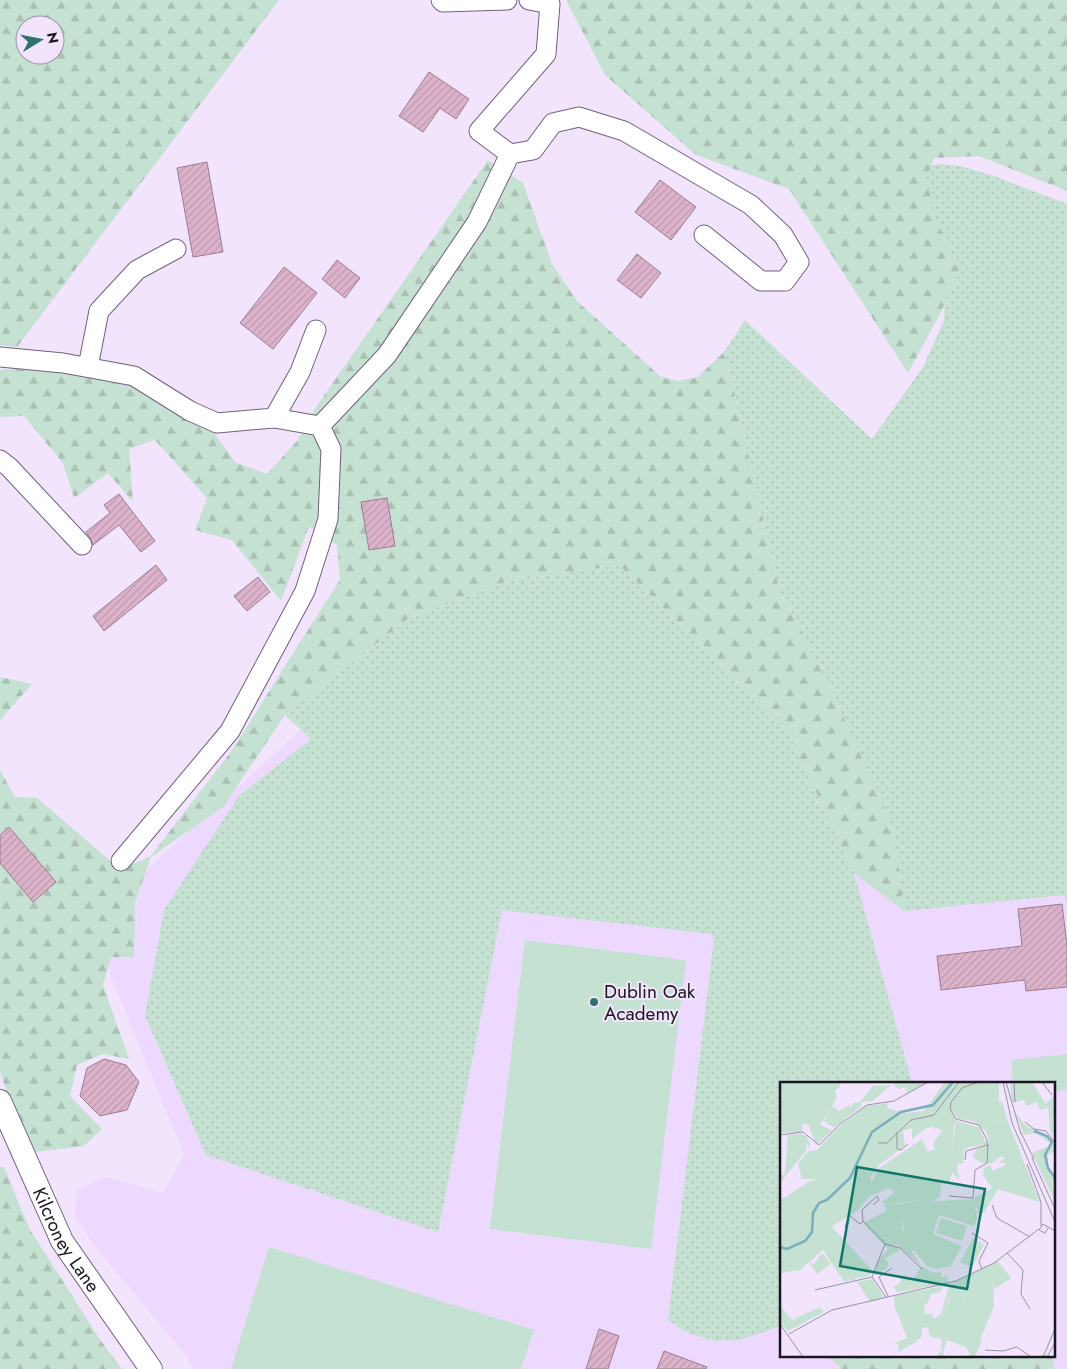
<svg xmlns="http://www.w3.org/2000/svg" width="1067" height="1369" viewBox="0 0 1067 1369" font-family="Jost,sans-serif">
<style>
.built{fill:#edd8fe;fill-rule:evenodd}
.grass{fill:url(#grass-dots)}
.forest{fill:url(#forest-firs);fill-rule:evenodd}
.pitch{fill:#c5e1d1}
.building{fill:url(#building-hatch);stroke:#9c7d8e}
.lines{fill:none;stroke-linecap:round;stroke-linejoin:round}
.minor-casing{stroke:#70617c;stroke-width:21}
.tertiary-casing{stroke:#70617c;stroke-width:24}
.minor{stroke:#fff;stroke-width:19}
.tertiary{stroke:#fff;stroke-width:22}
.poi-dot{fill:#2c736a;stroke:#f2e4fd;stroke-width:2}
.labels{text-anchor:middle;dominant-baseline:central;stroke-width:4;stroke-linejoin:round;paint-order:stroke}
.poi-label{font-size:19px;fill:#1c1621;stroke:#f2e4fd;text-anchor:start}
.street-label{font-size:19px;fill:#1c1621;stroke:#f2e4fd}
.inset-river{fill:none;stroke:#7cafbd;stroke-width:2.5}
.inset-road{fill:none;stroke:#9c92a5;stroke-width:1}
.view{fill:#0f766e;fill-opacity:0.15;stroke:#0f766e;stroke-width:2.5}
.inset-edge{fill:none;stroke:#1c1621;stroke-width:2.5}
</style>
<defs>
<pattern id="grass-dots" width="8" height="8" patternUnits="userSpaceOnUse" patternTransform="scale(1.25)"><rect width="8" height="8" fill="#c5e1d1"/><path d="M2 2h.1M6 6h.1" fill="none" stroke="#a9c0b3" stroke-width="1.8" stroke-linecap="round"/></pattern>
<pattern id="forest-firs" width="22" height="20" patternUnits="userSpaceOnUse" patternTransform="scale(1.25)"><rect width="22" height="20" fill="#c5e1d1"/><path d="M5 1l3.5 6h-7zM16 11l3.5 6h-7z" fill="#a9c0b3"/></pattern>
<pattern id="building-hatch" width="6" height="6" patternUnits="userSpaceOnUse" patternTransform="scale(1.25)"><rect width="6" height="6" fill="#ddb3cb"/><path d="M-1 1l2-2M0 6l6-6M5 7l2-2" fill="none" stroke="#bd99ae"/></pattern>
</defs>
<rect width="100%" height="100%" fill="#f2e4fd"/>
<path class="built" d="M656,520l411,290v559h-873l-11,-17 -88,-106 -20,-29 2,-27 28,-13 58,16 21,-38 -95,-233 235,-213 174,-128zM781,1083h272v272h-272z"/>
<path class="grass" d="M941,164l19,2 31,9 76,29v704l-2,-13 -161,16 -10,-82 -61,-135 -54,-105 -54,-238 20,-31 127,119 51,-72 21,-46 1,-39 -26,-115z
M619,565l166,160 69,148 58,210h-131v243l-42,14 -23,1 -21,-6 -14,-6 -13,-9 46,-381 -2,-5 -210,-24 -64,322 -232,-77 -61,-139 19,-106 75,-114 72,-57 -26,-24 124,-97 95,-36z"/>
<path class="forest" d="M0,0h279l-262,347 -17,-2zM25,25h30v30h-30z
M566,0h501v191l-88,-35 -45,2 -8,22 12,44 22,47 -18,39 -34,63 -119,-184 -93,-34 -91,-80z
M488,160l35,23 29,81 25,37 84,76 17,4 20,-4 27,-26 54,238 54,105 61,135 10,82 -50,-38 -69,-148 -166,-160 -115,17 -95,36 -124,97 -62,92 -72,50 -16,45 -1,55h-23l-8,28 26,74 -26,-5 -26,11 -7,31 32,33 -18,17 -56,7 -28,-81v-302l15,27 22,1 83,71 30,-12 83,-108 55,-88 52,-81 -3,-35 -28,-19 -28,75 -49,-61 -37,-10 12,-32 -52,-58 -26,9 4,53 -25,-29 -34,25 -11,-35 -39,-47 -24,1v-47l26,-2 60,9 53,11 70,38 26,36 32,12 30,-33 17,-31z
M0,677l32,7 -32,36z
M0,1167h4l25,61 72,113 21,28h-122z
M827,1355h225l2,14h-215l1,-2z"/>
<path class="pitch" d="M525,940l161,20 -35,289 -161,-20z
M1067,1054v35l-14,2v-8h-40l-2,-23z
M269,1247l265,83 -13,39h-290z"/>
<path class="building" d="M429,72l40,27 -13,20 -16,-11 -17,24 -24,-16z
M207,162l16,90 -30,5 -16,-89z
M660,180l36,27 -25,33 -36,-28z
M637,254l24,19 -20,25 -24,-18z
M337,260l23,18 -15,20 -23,-19z
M284,267l33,26 -44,56 -33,-26z
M119,494l36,47 -14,11 -22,-27 -26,20 -3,-7 -4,-6 24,-19 -6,-8z
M387,498l8,48 -26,4 -8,-48z
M156,565l11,15 -63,51 -11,-15z
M258,577l12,15 -23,19 -13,-15z
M9,827l47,55 -23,20 -33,-39v-28z
M1062,904l5,41v42l-41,4 -1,-11 -84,10 -4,-34 85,-10 -4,-37z
M104,1059l22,6 13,17 -12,28 -27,6 -20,-20 7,-28z
M599,1329l20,7 -11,33h-22z
M664,1351l43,16 -1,2h-49z"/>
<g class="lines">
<g class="minor-casing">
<path id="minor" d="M441,0l2,2 64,-2
M529,0l21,4 -4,50 -67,77 31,23 23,-4 20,-27 26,-6 45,14 127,74 32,30 16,27 -14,19h-24l-57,-46
M0,357l63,6 71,13 56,35 27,12 57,-5 46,8 11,23 -3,70 -23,72 -75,140 -109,130
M88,367l11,-56 38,-41 39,-21
M274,418l26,-46 16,-42
M320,426l67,-71 90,-133 33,-68
M0,460l9,7 73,78"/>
</g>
<g class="tertiary-casing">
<g id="tertiary">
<path id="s1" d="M0,1101l62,140 89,128"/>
</g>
</g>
<use href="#minor" class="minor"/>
<use href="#tertiary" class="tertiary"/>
</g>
<circle class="poi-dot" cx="594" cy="1002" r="5"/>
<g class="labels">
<g class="poi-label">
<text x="604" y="991">Dublin Oak<tspan x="604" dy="22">Academy</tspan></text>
</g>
<g class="street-label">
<text stroke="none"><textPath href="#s1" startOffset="154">Kilcroney Lane</textPath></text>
</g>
</g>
<g transform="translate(780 1082)">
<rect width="275" height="275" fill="#f2e4fd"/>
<path d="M0,0h59l2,3 -6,6 2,6 -9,17 -9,11 -17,-1v8l-22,1zM111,0h36l-20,12 -2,-7 -6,2zM199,0h20v19l4,2 3,14 -5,6 -6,-3 -7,13 -14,-12 -15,-2 -8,-9 17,-24zM111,3l-18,16 -14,2 14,-17zM109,21l-7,14 -63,62h-17l-4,-16 11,-12 8,-1 20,-22 29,-22zM53,24l13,12 -12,10 -10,-7zM168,34l6,6 -2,27 4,-28 23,6 7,17 -20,4 -9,9 -8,25h-8l-1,15 -55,8 -3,-3 13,-10 -10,-8 -15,2 8,-17 44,-30 6,13 7,-3 -2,-5 9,-13 -5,-3 1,-3zM8,53l19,1 -1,15 -12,14 -7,-2zM239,68l21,52 -42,-13 1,-7 7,-4 4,-27zM194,117l3,20 -3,7 -35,-11 -6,19 29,12 -11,20 -14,3 -10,-3 -13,-16 -3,2 -7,-14 -1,-20 17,-13 15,-4zM42,171l9,11 -14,10 -8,-12 5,2zM213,196l1,28 -14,34 -31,-9 9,-9 12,-31zM92,197l12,18 -14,5 -13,-20zM189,208l-12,26 -11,7 -14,3 10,-10 8,-18 7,-7z" fill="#c5e1d1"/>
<path d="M165,0h29l-23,28 6,12 -2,2 -8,-7 -12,13 -2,-4 -8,3 -13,10v-11l-9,3 2,15 -25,18 -10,14 2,5 9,-2 9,7 -20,8 -13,15 -23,14 -1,3 39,42 -1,5 -27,7 -21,-32 -23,20 -20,3v-76l2,2 28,-18 8,-2 22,-24 5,-11 42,-36 19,5 18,-2zM230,0h22l14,22 9,-10 -2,41 -3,-3 -2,-25 -7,3 -5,-8 -9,4 -3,-6 -12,3zM80,20l2,4 -16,12 -9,-6 12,-7 2,3 2,-5zM191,25l11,2 6,10 13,4 5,-6 14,34 -7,2 -5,25 -9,4 -1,7 -15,25 -2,-3 -7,5 4,-8 -4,-1v-9l18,-10 -9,-13 1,-7 6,-3 3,6 14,-7 -8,-2 5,-3 -2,-3 -12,8 -10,-2 -7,-5 3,-7 13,-9 -3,-10 -17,-13zM235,30l11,14 20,8 9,11v6l-7,3v16l7,9v23l-23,-49 17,-7 1,-3 -14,-10 -12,2zM40,39v4l12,5 -16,15 -8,-22zM23,52l8,10 -3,5 -1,-7 -7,-7 -10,5 1,23 14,-11 -25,31v-6l5,-4 3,-38zM175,69l-2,2 4,3 7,-5 -1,12 -6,1 2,16 -8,-9 -2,-12 2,-7zM152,115h8l-37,21 -1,11 9,22 11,15 11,7 8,-1 2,6 4,-3 1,8 -50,9 -5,-5 7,-4 4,-8 6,4 4,-1 8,-12 -26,-22 -2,2 6,4 -16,9 5,3 -2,6 -12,8 3,-16 10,-11 -25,-26 23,-12 -1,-6 22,-2zM218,179l13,17 -16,11 -2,-10 -5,1 -2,10 -7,1 -2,8 -6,1 -5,21 -17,10 33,9 -7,17h-8l3,-3 -4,-7 -19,-7 -4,12 8,5 -8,-5 1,5h-8l5,-6 1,-12 -12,-2 -2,-10 -6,1v8l-6,6 -18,10 1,-7 -5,-2 13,-5 -12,-30 -1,-12 49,-10 -3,6 -9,2 -4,10h-3l1,10h9l-2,4h3l6,-4 8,-29zM189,208l-12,26 -24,10 9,-10 7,-18 8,7 -5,-9 5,-5zM0,223l12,15 28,-13 4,5 -36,19 -7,-8z" fill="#c5e1d1" fill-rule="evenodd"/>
<path d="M161,136l26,8 -5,15 -26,-8zM193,156l11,6 -12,24 -12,-6z" fill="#c5e1d1"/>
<path class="inset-river" d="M254,49l13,5 5,6 -7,13 3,13 7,10M0,165l7,2 18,-8 7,-9 1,-19 6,-10 8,-3 23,-22 22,-46 29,-20 32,-7 20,-23"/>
<path class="inset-road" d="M223,0l9,41 43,99M226,0l15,52M234,0l1,20M262,0l10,13M245,40l9,7 12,2 9,12M240,49l14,28M117,50v17l4,1 7,-6M0,53l23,-3 16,13 21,-21 27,-19 27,-4 34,-19M98,61h9l24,-23 23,-5 25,-33M252,76l23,51M185,78l1,-9 21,-6v-5l-8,-15 -23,-6 -6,-10 1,-7 11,-14 16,-6M247,82l14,38v24M169,114l24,2 2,-28 12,-7 1,-19M212,123l5,13 33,19M83,139l22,23M65,145l4,-12 11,9 3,-3 -1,-11 15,-14 2,4 -6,5M268,146l-3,5 -6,-3 4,-6 12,7M192,151l16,10 -9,18 3,8M227,171l16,17 -2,24 9,15M35,208l57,-13M108,214l-9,-19 13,-9M106,215l-14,-20 13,-33 15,4 22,21M0,242l23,33M9,252l43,-24 124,-29 38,-18 45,-34M205,268l18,1 14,-4 14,10M263,275l12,-28M267,275l8,-14"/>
<path class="view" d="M77,85l128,22 -18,100 -127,-23z"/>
<rect width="275" height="275" class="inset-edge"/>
</g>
<g transform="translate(40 40) rotate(80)"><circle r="24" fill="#f2e4fd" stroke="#9c92a5"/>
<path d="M0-4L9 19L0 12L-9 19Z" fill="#2c736a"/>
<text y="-8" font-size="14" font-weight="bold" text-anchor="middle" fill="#1c1621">N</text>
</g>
</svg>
